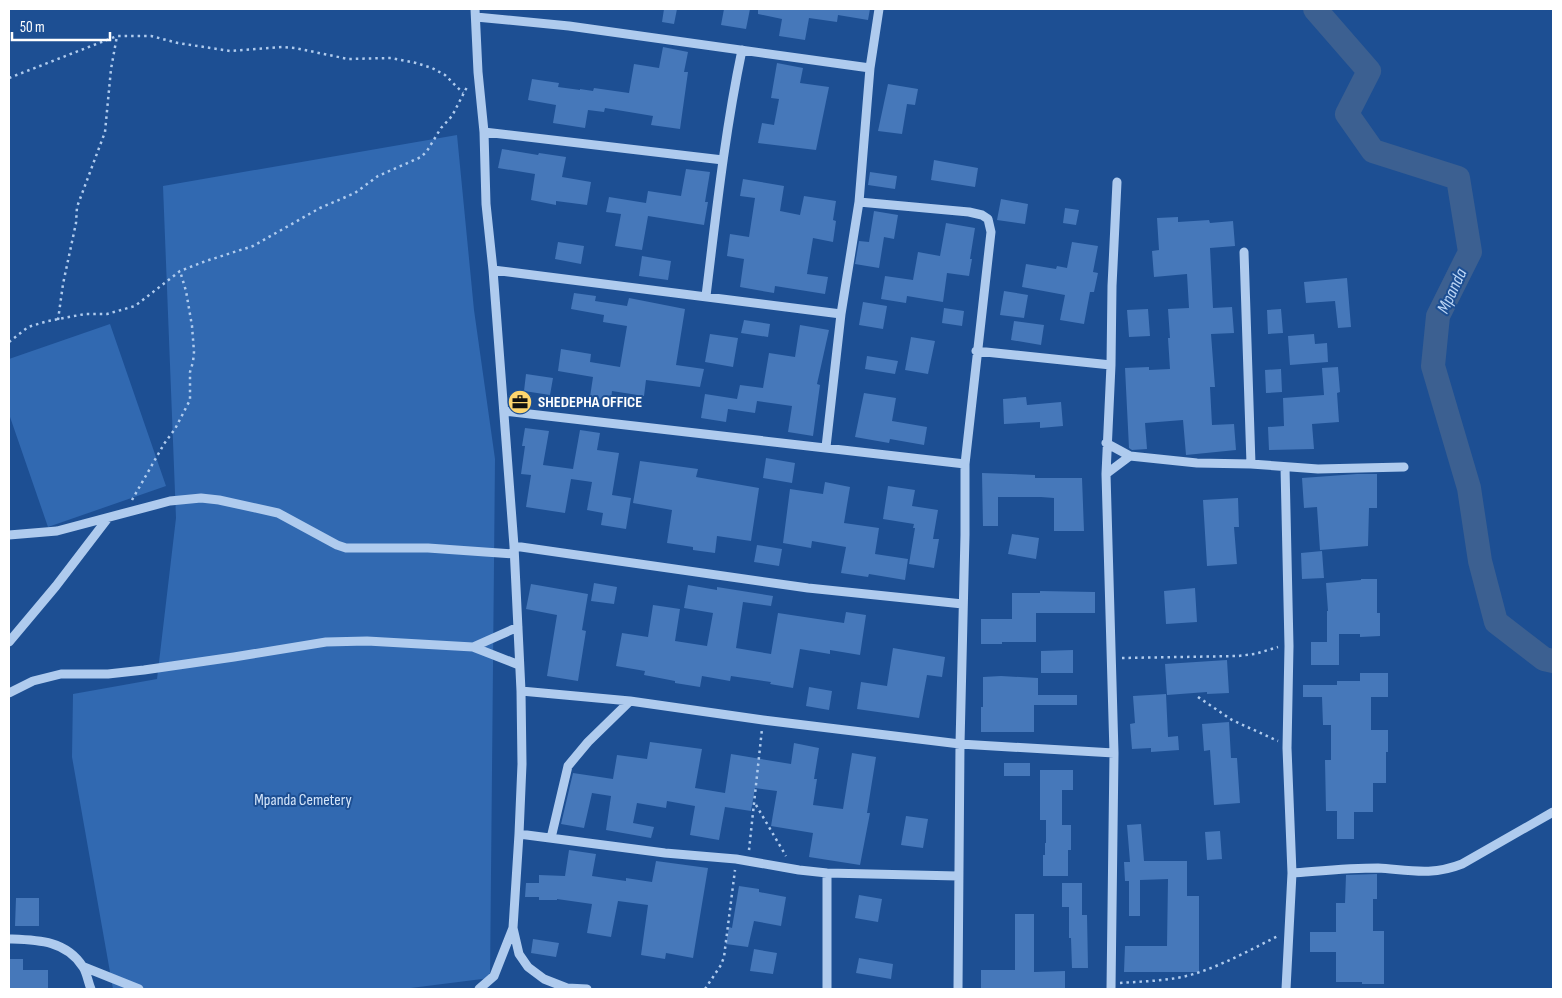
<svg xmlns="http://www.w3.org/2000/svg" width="1562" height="998" viewBox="0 0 1562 998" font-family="'Sofia Sans Condensed',sans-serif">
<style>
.green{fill:#3169b1}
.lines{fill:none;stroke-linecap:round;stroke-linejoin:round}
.river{stroke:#3c6091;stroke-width:24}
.building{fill:#4678ba}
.path{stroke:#afcbee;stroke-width:2.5;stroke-dasharray:2.5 4;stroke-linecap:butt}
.minor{stroke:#afcbee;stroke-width:9}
.labels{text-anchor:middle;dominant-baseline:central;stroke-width:4;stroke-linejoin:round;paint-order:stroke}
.poi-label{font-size:16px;font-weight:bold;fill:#fff;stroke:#1d4f93;text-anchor:start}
.park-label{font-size:16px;fill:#d5e6fa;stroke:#1d4f93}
.water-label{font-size:18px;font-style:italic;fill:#bbd5f5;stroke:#1d4f93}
</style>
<rect width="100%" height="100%" fill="#1d4f93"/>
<path class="green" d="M457,135l17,175 21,149 -5,519 -87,11h-290l-41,-232 1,-63 84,-15 19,-161 -13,-332z
M110,324l56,162 -118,41 -39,-113v-55z"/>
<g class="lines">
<path class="river" d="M1315,9l54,62 -22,43 26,37 85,27 12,74 -32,64 -5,50 36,122 11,73 16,61 48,37 9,2"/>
</g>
<path class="building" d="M664,9h13l-3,15 -12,-2z
M724,9h26l-4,20 -25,-4z
M758,9h112l-2,11 -30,-5 -1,7 -28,-4 -4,22 -26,-4 3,-17 -24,-5z
M663,47l25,5 -4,20h4l-8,57 -29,-4 2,-9 -48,-8 -1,4 -16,-2 -3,18 -32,-5 3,-18 -28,-5 4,-21 27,4 -1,4 22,3v-1l13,2 1,-3 35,5 5,-29 25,4z
M777,63l26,5 -3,15 29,4 -13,63 -58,-7 4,-20 12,2 5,-26 -8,-1z
M888,84l30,5 -3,16 -8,-1 -5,30 -24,-3z
M502,149l36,6 1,-2 27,4 -4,20 29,5 -4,23 -31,-4v4l-25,-5 4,-26 -37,-6z
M934,160l44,8 -3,19 -44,-7z
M686,169l24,3 -5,30h3l-4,23 -56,-9 -6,34 -27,-4 6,-32 -15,-2 3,-15 37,6 2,-12 33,5z
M870,172l27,4 -2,13 -27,-4z
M743,179l41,7 -4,25 20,4 4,-19 32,5 -3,19 3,1 -3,21 -20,-4 -6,36 21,3 -3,17 -50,-8 -1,7 -34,-6 4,-28 -17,-3 3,-22 19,3 6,-39 -15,-2z
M1001,199l27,5 -3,20 -28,-4z
M1065,208l14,2 -3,15 -13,-2z
M874,211l24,4 -4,24 -10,-2 -5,31 -24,-4 4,-23 10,1z
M1178,217v5l31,-2 1,3 23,-2 2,25 -25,2 3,60 19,-1 2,26 -23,1 4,53h-5l2,38 22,-1 2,26 -50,5 -3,-35 -38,3 2,26 -15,1 -3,-2 -4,-80 24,-1v3l21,-1 -2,-31h2l-2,-29 21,-1 -2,-34 -33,3 -2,-26 7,-1 -2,-32z
M946,223l29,5 -5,31h2l-3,17 -22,-3 -4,29 -36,-6 -1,7 -25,-4 4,-23 28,4 5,-28 22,4z
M558,242l26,4 -3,18 -26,-5z
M1072,242l26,4 -5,26 5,1 -4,19h-4l-6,32 -24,-4 5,-25 -43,-8 4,-23 30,5 1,-3 10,2z
M642,256l29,5 -3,19 -29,-4z
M1347,278l4,49 -13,1 -3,-27 -29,2 -2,-21z
M1004,291l24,4 -4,23 -24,-3z
M574,293l22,3 -1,5 32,5 2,-8 56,11 -9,56 28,4 -4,18 -54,-7 -2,16 -32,-5 -1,10 -21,-4 3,-20 -35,-6 3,-22 30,5 -1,8 30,5 7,-41 -24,-4 1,-7 -33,-6z
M863,302l24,4 -4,23 -24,-4z
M944,308l20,3 -2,15 -20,-3z
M1148,309l2,27 -21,1 -2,-27z
M1281,309l2,24 -15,1 -1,-24z
M744,320l26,4 -2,13 -27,-4z
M1014,321l30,4 -3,20 -30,-5z
M800,325l29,5 -12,54 3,1 -7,51 -25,-4 4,-26 -35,-5 -2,12 -27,-4 -2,13 -25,-4 4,-24 32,5 3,-14 23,3 6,-35 26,4z
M710,334l28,4 -5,29 -28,-5z
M1314,334l1,10 12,-1 1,19 -38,3 -2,-29z
M911,337l24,4 -7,33 -23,-4z
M867,356l31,5 -3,13 -30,-5z
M1338,367l2,25 -3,1 2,29 -27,2 2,25 -45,1 -1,-23 16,-1 -1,-28 41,-3 -2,-27z
M1281,369l1,23 -16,1 -1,-23z
M526,374l27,4 -3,17 -26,-4z
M864,393l32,5 -4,23 35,6 -3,18 -34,-6 -1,4 -34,-6z
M1026,397l1,8 34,-3 2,24 -23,2v-6l-36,2 -1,-25z
M525,428l24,3 -6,34 30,4 7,-39 20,3 -3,17 22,3 -7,42 19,3 -5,31 -25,-4 2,-12 -16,-3 5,-28 -21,-3 -6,34 -39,-6 5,-32 -10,-1 4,-28h-3z
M766,458l29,5 -3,20 -29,-5z
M640,461l58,8 -2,8 63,11 -8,53 -34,-5 -2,17 -22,-3v-3l-26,-4 5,-33 -39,-7z
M982,473l53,2v3h47l2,53h-30v-33l-13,-1h-43v29h-15z
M1357,474h20v34h-8l-1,38 -48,4 -3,-43 -13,1 -2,-30z
M825,482l25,5 -6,36 35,5 -4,26 33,5 -3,21 -36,-6 -1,3 -27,-4 5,-26 -34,-6 -1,7 -28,-5 7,-54 33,5z
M888,486l27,4 -3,16 26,4 -5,29h6l-5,29 -25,-4 6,-36h-2l1,-4 -31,-5z
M1238,498l1,29h-5l3,37 -30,2 -4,-66z
M1012,534l27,4 -3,21 -28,-5z
M757,545l25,4 -3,17 -25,-4z
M1322,551l2,27 -22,1 -1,-26z
M1361,579h16v34h3v23l-20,1v-3h-21v31h-28v-23h16v-31h1l-2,-28 35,-3z
M594,583l23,4 -3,17 -23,-3z
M531,584l57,10 -6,36 4,1 -8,50 -31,-5 10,-61 -31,-6z
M688,585l29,5v-3l56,9 -2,10 -28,-4 -7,46 35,6 7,-41 66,10 2,-11 20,3 -6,40 -30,-5v4l-30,-5 -7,39 -23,-4 1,-2 -40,-6 -1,5 -28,-5 -2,11 -25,-4v-2l-31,-6 1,-4 -29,-5 6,-33 26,4 5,-32 27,4 -5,32 32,5 6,-33 -29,-5z
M1195,588l2,34 -31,2 -2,-33z
M1040,591l55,1v21h-59v29h-34v2h-21v-25h31v-26h28z
M893,648l52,9 -3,20 -15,-2 -8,43 -62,-9 4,-27 26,4z
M1073,650v23h-32v-22z
M1227,660l2,33 -22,1v-2l-40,3 -2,-31z
M1360,673h28v24h-17v33h17v22h-2v31h-13v29h-19v27h-17v-28h-11l-1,-51h6v-35h-8l-1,-28h-19v-12h34v-4h23z
M1001,676l37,2v17h39v10h-43v27h-53v-25h2v-30z
M809,687l23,4 -3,19 -23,-4z
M1166,694l2,43 10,-1 1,14 -28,2v-4l-19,1 -2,-25 5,-1 -2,-27z
M1229,722l2,36h6l3,45 -26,2 -4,-55 -6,1 -2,-27z
M650,742l52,7 -7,39 30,5 6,-39 60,10 3,-21 25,5 -5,31h3l-4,26 30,4 9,-56 24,4 -9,56h3l-10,52 -51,-8 4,-24 -42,-7 6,-35 -22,-3 -4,23 -26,-4 -6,33 -29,-5 5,-29 -28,-5 -1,7 -29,-5 -4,20 21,4 -3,11 -45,-8 5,-34 -19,-3 -8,35 -23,-4 12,-51 40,6 4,-24 30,4z
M1004,763h26v13h-26z
M1040,770h33v20h-11v35h9v25h-3v26h-25v-21h2v-12h1v-23h-6z
M906,816l22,3 -5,29 -22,-3z
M1141,824l3,37h43v35h12v76h-75l1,-26h42l1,-67 -28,1v36h-11v-35h-4l-1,-19h6l-3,-37z
M1220,831l2,28 -15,1 -2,-28z
M569,850l27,4 -4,22 34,5v-3l26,4 4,-21 52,7 -15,90 -27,-5 -1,6 -24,-4 7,-50 -30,-4 -7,36 -24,-4 5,-29 -35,-5v1h-18v-3h-14l1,-14h13v-8l26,1z
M1377,874v25h-4v32h11v53h-22v-2h-26v-30h-26v-20h26v-29h9l1,-28z
M1062,883h20v32h5l1,53h-16l-1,-30h-2v-31h-7z
M739,886l20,3v3l27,5 -5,29 -27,-5 -6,26 -22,-3 3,-17 3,1z
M859,895l23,4 -4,23 -23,-4z
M16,898h23v28h-24z
M1015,914h19v58l31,-1v18h-84v-19h34z
M533,939l26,4 -3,14 -25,-4z
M754,949l23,4 -4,21 -23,-3z
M859,958l34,6 -2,15 -35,-6z
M9,959h14v11h25v19h-39z"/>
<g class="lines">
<path class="path" d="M9,78l108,-42h34l27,7 52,8 53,-4 12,1 53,11 43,-1 25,5 16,5 13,7 18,18
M58,320l5,-36 13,-61 1,-16 28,-75 6,-63 6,-33
M9,342l19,-15 20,-6 37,-7h22l28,-8 45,-35 26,-10 47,-15 67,-38 35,-15 23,-17 43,-19 6,-6 14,-23 11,-12 16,-31
M132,500l32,-56 11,-15 15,-29v-28l3,-10 1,-10 -2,-26 -6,-35 -6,-20
M1122,658l116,-2 17,-2 23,-7
M1198,697l34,23 46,21
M756,805l30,51
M749,850l13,-121
M1120,983c26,-2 53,-2 77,-10 28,-9 55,-24 81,-37
M705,989l16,-24 3,-8 11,-87"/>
<path class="minor" d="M475,9l3,63 6,60 2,72 7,66 21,276 7,145 1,73 -3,70 -6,94 6,26 9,13 16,12 23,9 20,1
M476,17l93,9 301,42
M484,132l239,28
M859,202l110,10 13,3 6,4 3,13 -26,232v71l-5,209 -2,245
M1244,252l7,212
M493,270l348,44
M706,296c10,-82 19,-165 36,-246
M976,351l135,14
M504,411l461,53
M1106,443l24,13 67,7 54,1 67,5 86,-2
M826,447l15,-133 18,-112 11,-134 9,-59
M1285,467l4,179 -2,102 5,125 -6,116
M1106,474l24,-18
M9,535l48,-4 113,-30 31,-3 18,2 59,13 59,32 9,3h82l86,6
M514,546l294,42 155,16
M9,642l47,-56 52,-68
M473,647l45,-20
M521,691l109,10 133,19 197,24 154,9
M9,693l24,-12 28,-7h47l36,-4 90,-13 92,-15 41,-1 106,6 46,18
M519,834l146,19 71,6 63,11 28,3 131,3
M551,838l17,-72 20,-24 42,-41
M1292,873c28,-2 57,-5 86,-5 31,2 54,8 84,-4l91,-52
M9,939c28,1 57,1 74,28 4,6 5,15 8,22
M84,967l55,22
M479,989l15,-13 19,-48
M827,989v-116
M1111,989l3,-236 -8,-279 5,-109 1,-79 5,-104"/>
</g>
<defs>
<g id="office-disc" transform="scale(1.25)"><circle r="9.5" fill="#fdd56e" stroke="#1d4f93"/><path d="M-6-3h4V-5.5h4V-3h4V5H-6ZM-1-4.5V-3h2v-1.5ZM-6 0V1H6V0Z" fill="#111"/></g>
</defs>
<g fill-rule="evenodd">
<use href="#office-disc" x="520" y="402"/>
</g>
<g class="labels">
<g class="poi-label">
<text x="538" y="402">SHEDEPHA OFFICE</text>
</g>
<g class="park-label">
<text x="303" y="800">Mpanda Cemetery</text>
</g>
<g class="water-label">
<text transform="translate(1452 291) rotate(-65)">Mpanda</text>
</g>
</g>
<rect width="1562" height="998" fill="none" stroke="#ffffff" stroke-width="20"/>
<path d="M12 32v8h98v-8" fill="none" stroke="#ffffff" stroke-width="2.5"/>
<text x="20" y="32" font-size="15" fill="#ffffff" stroke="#1d4f93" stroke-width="4" paint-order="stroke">50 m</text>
</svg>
